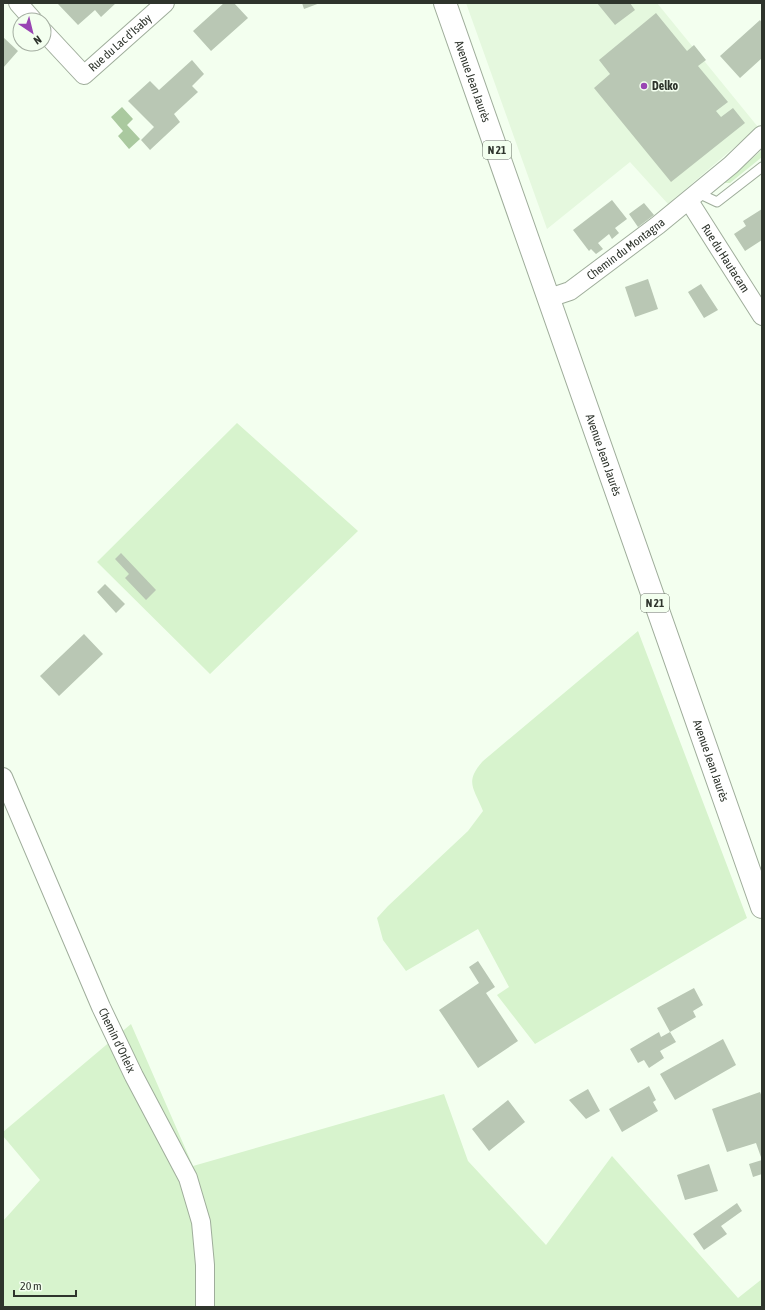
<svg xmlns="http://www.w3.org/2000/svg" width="765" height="1310" viewBox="0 0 765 1310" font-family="'Asap Condensed',sans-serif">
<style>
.built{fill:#e5f8de}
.green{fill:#d7f3cd}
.water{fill:#aac99f}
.building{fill:#b9c7b4}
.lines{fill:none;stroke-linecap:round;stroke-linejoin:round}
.lane-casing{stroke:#9fad9b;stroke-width:11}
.street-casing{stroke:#9fad9b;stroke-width:20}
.primary-casing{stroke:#9fad9b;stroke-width:24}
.lane{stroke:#fff;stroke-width:9}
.street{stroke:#fff;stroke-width:18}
.primary{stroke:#fff;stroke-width:22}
.poi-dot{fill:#9945b3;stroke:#f3ffef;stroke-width:1.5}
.labels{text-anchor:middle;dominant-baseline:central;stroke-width:3;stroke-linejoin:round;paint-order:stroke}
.shield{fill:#f3ffef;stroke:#697166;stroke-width:1}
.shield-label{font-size:11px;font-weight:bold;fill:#2e342c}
.street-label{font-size:12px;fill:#2e342c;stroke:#f3ffef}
.poi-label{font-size:12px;font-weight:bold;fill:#2e342c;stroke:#f3ffef;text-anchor:start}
</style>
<rect width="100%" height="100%" fill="#f3ffef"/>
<path class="built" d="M466,3h191l101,124 -90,77 -38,-42 -83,67z"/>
<path class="green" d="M762,150v7l-32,26h-6z
M237,423l121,108 -148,143 -113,-112z
M638,631l109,287 -212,126 -38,-49 12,-8 -31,-58 -72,42 -23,-31 -6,-22 11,-12 80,-75 15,-20c-9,-23 -19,-29 0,-50z
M131,1024l62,142 251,-72 24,67 78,84 66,-89 126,142 24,-19v28h-759v-86l37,-41 -37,-44v-4z"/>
<path class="water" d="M122,107l11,12 -6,6 13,14 -11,10 -11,-13 5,-5 -12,-14z"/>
<path class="building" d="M59,3h57l-15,14 -6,-7 -17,15 -20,-21z
M224,3h10l14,15 -37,33 -18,-20z
M302,3h18l-16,6z
M597,3h33l5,7 -20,15z
M656,13l31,38 7,-6 12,15 -8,6 30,36 -12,9 5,6 12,-9 12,15 -74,59 -77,-94 16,-14 -11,-14z
M760,20l2,3v35l-22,20 -20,-22z
M3,37l15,14 -15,17z
M192,60l12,14 -12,12 6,6 -24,22 6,8 -30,28 -9,-10 13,-13 -26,-26 22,-20 9,9z
M612,200l15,19 -12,9 4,5 -7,6 -3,-5 -11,9 5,6 -7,5 -5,-5 -2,2 -16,-21z
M644,203l10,12 -16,12 -9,-13z
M762,209v31l-17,11 -11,-17 12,-8 -3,-5z
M648,279l10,30 -23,8 -10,-30z
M701,284l17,26 -14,8 -16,-26z
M121,553l35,37 -10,10 -21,-22 4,-4 -14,-15z
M105,584l20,20 -9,9 -19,-21z
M84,634l19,20 -44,42 -19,-20z
M478,961l17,26 -9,6 32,48 -40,27 -39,-58 40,-27 -10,-16z
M694,988l9,17 -10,6 3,6 -26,15 6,10 -16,9 4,7 -15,10 -5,-8 -6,3 -8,-14 29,-17 2,5 9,-5 -13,-24z
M723,1039l13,26 -61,35 -15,-26z
M649,1086l7,14 -3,2 5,9 -36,21 -13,-23z
M588,1089l12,22 -14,8 -17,-19z
M760,1092l2,5v77l-9,3 -4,-13 13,-4 -6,-17 -29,9 -15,-43z
M508,1100l17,22 -36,29 -17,-22z
M709,1164l9,27 -33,9 -8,-25z
M737,1203l5,8 -21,15 6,8 -23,16 -11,-16z"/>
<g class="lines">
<g class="lane-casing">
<path id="lane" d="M698,193l19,9 45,-35"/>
</g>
<g class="street-casing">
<g id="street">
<path d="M18,3l15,17"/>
<path id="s1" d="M44,32l40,43 81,-72"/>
<path id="s2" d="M689,201l73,115"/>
<path id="s3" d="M549,298l21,-7 88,-66 73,-60 31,-30"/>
<path id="s4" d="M3,777l98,230 33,69 54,102 13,44 4,43v42"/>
</g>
</g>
<g class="primary-casing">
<g id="primary">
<path id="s5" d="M445,3l317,904"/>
</g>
</g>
<use href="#lane" class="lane"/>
<use href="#street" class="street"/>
<use href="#primary" class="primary"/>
</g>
<circle class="poi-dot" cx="644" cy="86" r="4"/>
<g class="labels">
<g class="shield">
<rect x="483" y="141" width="28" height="18" rx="3"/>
<rect x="641" y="594" width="28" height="18" rx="3"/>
</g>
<g class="shield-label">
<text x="497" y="150">N 21</text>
<text x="655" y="603">N 21</text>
</g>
<g class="street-label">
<text stroke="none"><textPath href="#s1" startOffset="107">Rue du Lac d'Isaby</textPath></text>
<text stroke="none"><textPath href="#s5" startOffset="83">Avenue Jean Jaurès</textPath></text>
<text stroke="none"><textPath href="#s3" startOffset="92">Chemin du Montagna</textPath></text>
<text stroke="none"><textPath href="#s2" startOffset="68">Rue du Hautacam</textPath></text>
<text stroke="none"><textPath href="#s5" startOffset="479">Avenue Jean Jaurès</textPath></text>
<text stroke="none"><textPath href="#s5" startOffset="803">Avenue Jean Jaurès</textPath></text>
<text stroke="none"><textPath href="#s4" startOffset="287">Chemin d'Orleix</textPath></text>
</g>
<g class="poi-label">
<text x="652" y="86">Delko</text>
</g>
</g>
<rect width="765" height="1310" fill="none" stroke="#2e342c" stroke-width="8"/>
<g transform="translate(32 32) rotate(145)"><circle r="19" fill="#f3ffef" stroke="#a4aea1"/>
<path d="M0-3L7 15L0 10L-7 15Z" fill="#9945b3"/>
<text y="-6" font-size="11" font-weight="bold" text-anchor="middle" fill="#2e342c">N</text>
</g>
<path d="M14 1290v6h62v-6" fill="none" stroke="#2e342c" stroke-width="2"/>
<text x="20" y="1290" font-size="12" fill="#2e342c" stroke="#f3ffef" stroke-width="3" paint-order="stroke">20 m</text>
</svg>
